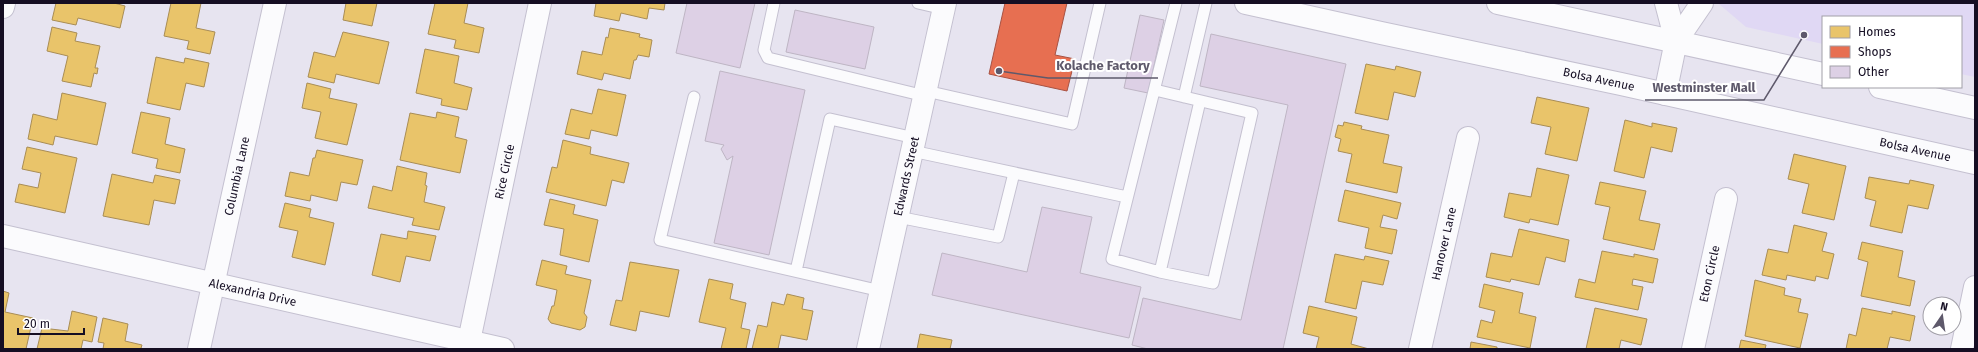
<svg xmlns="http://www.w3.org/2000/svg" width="1978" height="352" viewBox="0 0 1978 352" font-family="'Fira Sans',sans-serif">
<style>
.built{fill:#e0d8f4}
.homes{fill:#e9c46a;stroke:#a98d55}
.shops{fill:#e76f51;stroke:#a85243}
.building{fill:#ddd0e5;stroke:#beb5c4}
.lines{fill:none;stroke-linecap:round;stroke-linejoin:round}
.service-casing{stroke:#c4c0d0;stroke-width:13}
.minor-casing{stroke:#c4c0d0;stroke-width:24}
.tertiary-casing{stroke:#c4c0d0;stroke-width:24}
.secondary-casing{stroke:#c4c0d0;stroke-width:24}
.service{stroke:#fbfbfd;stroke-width:11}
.minor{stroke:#fbfbfd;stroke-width:22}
.tertiary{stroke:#fbfbfd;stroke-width:22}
.secondary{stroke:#fbfbfd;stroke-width:22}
.labels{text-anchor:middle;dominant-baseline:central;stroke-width:4;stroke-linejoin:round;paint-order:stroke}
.street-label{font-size:12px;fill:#150e23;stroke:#fff}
.leader{fill:none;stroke:#5e596b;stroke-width:1.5}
.callout-dot{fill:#5e596b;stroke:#fff;stroke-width:1.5}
.callout-label{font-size:13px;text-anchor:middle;font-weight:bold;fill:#5e596b;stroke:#fff;stroke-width:4;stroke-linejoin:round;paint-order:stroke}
</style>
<rect width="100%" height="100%" fill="#e7e4f0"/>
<path class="built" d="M1715,3h260v74l-14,-3v-57h-138v27l-77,-17 -27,-23z"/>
<path class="homes" d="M56,3h58l11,3 -5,22 -42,-10 -2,7 -24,-5z
M171,3h30l-5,25 19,4 -5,22 -23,-5 2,-8 -25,-5z
M346,3h31l-5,23 -29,-6z
M435,3h33l-4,20 20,5 -5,25 -25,-5 2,-8 -28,-6z
M596,3h69l-1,7 -15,-2 -2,11 -26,-6 -2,8 -25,-5z
M52,27l25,6 -2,8 25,5 -5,22h3l-1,6 -3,-1 -3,14 -29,-6 6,-25 -21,-5z
M610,28l30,6 -1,3 13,3 -3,17 -11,-2 -2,5h-2l-4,19 -26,-6 -2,7 -25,-6 5,-23 20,4 4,-18 2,1z
M343,32l46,10 -10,42 -43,-10 -2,9 -26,-6 6,-25 21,5z
M425,49l34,7 -5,27 18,5 -5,22 -26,-5 1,-6 -26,-6z
M156,57l28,6 1,-5 24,5 -5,24 -18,-4 -6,27 -33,-7z
M1366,64l29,6 1,-4 25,6 -6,25 -21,-5 -6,28 -33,-7z
M307,83l24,6 -2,9 28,6 -10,41 -32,-7 6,-26 -19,-4z
M598,89l28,6 -9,41 -26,-6 -2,9 -24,-5 6,-25 21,5z
M62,93l44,10 -9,42 -42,-9 -2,9 -25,-6 5,-25 24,6z
M1537,97l52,11 -12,53 -32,-7 6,-27 -20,-4z
M141,112l29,6 -5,26 20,5 -5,24 -24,-5 2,-9 -26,-6z
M437,112l22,5 -4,20 12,3 -7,33 -60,-13 10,-47 26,5z
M1625,120l27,7v-4l25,5 -5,24 -21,-5 -7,31 -30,-7z
M1344,122l18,4 -1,3 28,6 -6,28 19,4 -5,26 -51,-11 6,-28 -14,-3 3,-12 -6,-2 3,-12 5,1z
M563,140l28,7 -1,7 39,9 -5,20 -12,-3 -6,26 -60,-14 6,-25 5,1z
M27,147l50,11 -12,55 -50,-11 4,-18 19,4 3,-15 -19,-4z
M317,150l46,10 -6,25 -16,-3 -4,19 -26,-6 -1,6 -25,-5 5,-24 19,4 4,-18h2z
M1794,154l52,12 -12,54 -32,-7 7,-29 -21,-5z
M397,166l30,7 -2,12 2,1 -3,16 21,5 -6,23 -27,-5 2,-7 -46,-10 5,-22 19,5z
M1537,168l32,7 -11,50 -28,-6 -1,4 -25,-6 5,-24 22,4z
M112,174l41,9 2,-8 25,5 -5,24 -21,-4 -5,25 -46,-9z
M1869,177l40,7 1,-4 24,5 -6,24 -20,-4 -6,28 -32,-7 6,-25 -11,-3z
M1600,182l46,9 -7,29 21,4 -6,26 -51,-11 7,-32 -15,-3z
M1345,190l56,13 -4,16 -14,-4 -3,12 17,3 -5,24 -27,-6 4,-20 -31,-7z
M550,199l25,6 -2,9 25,6 -9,42 -29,-7 4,-26 -20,-4z
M285,203l26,6 -2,8 25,6 -9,42 -33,-8 6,-26 -19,-4z
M1794,225l33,8 -5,18 12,3 -6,25 -12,-3 -1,5 -28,-6 -1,5 -24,-5 6,-26 20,4z
M1519,229l50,11 -4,22 -19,-5 -7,28 -28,-6 -1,3 -24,-5 5,-24 21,4z
M408,231l28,5 -6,25 -24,-5 -6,26 -28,-7 9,-41 26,5z
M1862,242l41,9 -5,26 17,4 -5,25 -49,-10 7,-34 -10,-3z
M1602,251l32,6v-3l24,5 -5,24 -20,-4 -1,6 11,2 -5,23 -63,-13 4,-18 16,4z
M1335,254l29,6 1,-4 24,5 -6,24 -21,-4 -6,28 -31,-7z
M542,260l25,6 -2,8 26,6 -7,33 3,4 -2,10 -5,3 -29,-7 -3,-4 4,-13h2l3,-16 -21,-5z
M630,262l49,8 -10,47 -29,-6 -4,20 -26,-6 6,-25 6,1z
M709,279l24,5 -3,15 16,4 -5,25 9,2 -4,19h-25l5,-21 -27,-6z
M1755,280l30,8 -1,7 17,4 -3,13 10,2 -8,34 -55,-12z
M1484,284l39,9 -4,20 17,4 -6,31 -53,-11 4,-17 11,3 3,-12 -16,-4z
M3,291l6,2 -4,19 28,6 -7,31h-23z
M787,294l17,4 -2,11 11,2 -6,29 -26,-5 -3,14h-26l6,-24 9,2 5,-25 12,3z
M1309,306l48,11 -6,27 18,5h-53l3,-12 -16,-4z
M1595,308l52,11 -6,26 -20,-5 -2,9h-33z
M1862,308l30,6v-3l23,5 -5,25 -20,-4 -3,12h-41l3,-15 7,2z
M72,311l25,6 -5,25 -9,-2 -2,9h-44l5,-21 26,3z
M103,318l25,6 -3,17 17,4 -1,3 3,1h-41l1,-6 -6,-1z
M920,334l32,6 -2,9h-33z
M1741,340l25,5 -1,4h-26z
M1471,342l26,5v2h-27z"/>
<path class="shops" d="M1005,3h62l-12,52 20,4 -8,32 -78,-17z"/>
<path class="building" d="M687,3h68l-15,65 -64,-15z
M795,10l79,17 -9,42 -79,-17z
M1140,15l24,5 -16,73 -24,-5z
M1211,34l135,30 -63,285h-135l-16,-4 11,-47 98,22 47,-215 -88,-19z
M720,71l85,19 -36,165 -55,-12 19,-87 -6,4 -6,-11 3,-4 -19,-4z
M1042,207l50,10 -12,56 61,14 -12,51 -197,-43 10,-42 85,19z"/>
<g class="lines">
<g class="service-casing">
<path id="service" d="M774,3l-10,47 4,8 157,38
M918,3l26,6
M1155,90l97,23 -39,170 -53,-11 -48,-13 64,-256
M926,91l146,33 28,-121
M694,97l-34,143 221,51
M1184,97l22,-94
M912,151l215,46
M898,217l100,20 16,-64
M796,271l34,-152 85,19
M1160,272l40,-171"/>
</g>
<g class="minor-casing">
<g id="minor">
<path d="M1666,3l10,38"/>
<path d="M3,7l1,-4"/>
<path d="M1665,94l11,-53 26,-38"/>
<path id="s1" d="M3,236l500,113"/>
<path id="s2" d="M469,341l71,-338"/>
<path id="s3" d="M199,349l76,-346"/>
<path id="s4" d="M1420,349l48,-211"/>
<path id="s5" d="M1693,349l33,-150"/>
<path d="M1962,349l13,-62"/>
</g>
</g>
<g class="tertiary-casing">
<g id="tertiary">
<path id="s6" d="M868,349l77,-346"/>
</g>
</g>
<g class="secondary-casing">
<g id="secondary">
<path id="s7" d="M1246,3l135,30 240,51 354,79"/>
<path d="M1498,3l325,71"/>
<path d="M1880,87l95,21"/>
</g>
</g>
<use href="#service" class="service"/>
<use href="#minor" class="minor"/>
<use href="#tertiary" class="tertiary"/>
<use href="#secondary" class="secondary"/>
</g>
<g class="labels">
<g class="street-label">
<text stroke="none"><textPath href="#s7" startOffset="361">Bolsa Avenue</textPath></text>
<text stroke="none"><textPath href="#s7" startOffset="685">Bolsa Avenue</textPath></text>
<text stroke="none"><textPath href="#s2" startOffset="173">Rice Circle</textPath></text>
<text stroke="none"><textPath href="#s3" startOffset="177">Columbia Lane</textPath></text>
<text stroke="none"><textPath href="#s6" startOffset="177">Edwards Street</textPath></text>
<text stroke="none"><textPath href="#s4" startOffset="108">Hanover Lane</textPath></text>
<text stroke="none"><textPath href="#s5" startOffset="77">Eton Circle</textPath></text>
<text stroke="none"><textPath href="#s1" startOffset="256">Alexandria Drive</textPath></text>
</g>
</g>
<path class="leader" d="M999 71L1048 78H1158M1804 35L1764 100H1645"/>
<g class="callout-dot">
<circle cx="999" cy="71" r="4"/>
<circle cx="1804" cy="35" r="4"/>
</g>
<g class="callout-label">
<text x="1103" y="70">Kolache Factory</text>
<text x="1704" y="92">Westminster Mall</text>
</g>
<rect width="1978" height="352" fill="none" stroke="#150e23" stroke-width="8"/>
<rect x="1822" y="16" width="140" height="72" fill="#ffffff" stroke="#a19fa7"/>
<rect x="1830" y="26" width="20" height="12" fill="#e9c46a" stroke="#a19fa7"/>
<text x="1858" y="36" font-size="12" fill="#150e23">Homes</text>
<rect x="1830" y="46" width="20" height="12" fill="#e76f51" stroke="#a19fa7"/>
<text x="1858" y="56" font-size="12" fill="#150e23">Shops</text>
<rect x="1830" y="66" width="20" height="12" fill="#ddd0e5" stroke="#a19fa7"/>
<text x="1858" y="76" font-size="12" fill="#150e23">Other</text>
<g transform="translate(1942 316) rotate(13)"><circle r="19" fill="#ffffff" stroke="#a19fa7"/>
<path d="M0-3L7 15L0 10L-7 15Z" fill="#5e596b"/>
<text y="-6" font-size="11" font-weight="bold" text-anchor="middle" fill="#150e23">N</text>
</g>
<path d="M18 328v6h66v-6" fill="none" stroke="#150e23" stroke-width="2"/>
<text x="24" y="328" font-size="12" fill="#150e23" stroke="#ffffff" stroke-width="3" paint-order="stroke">20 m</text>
</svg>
